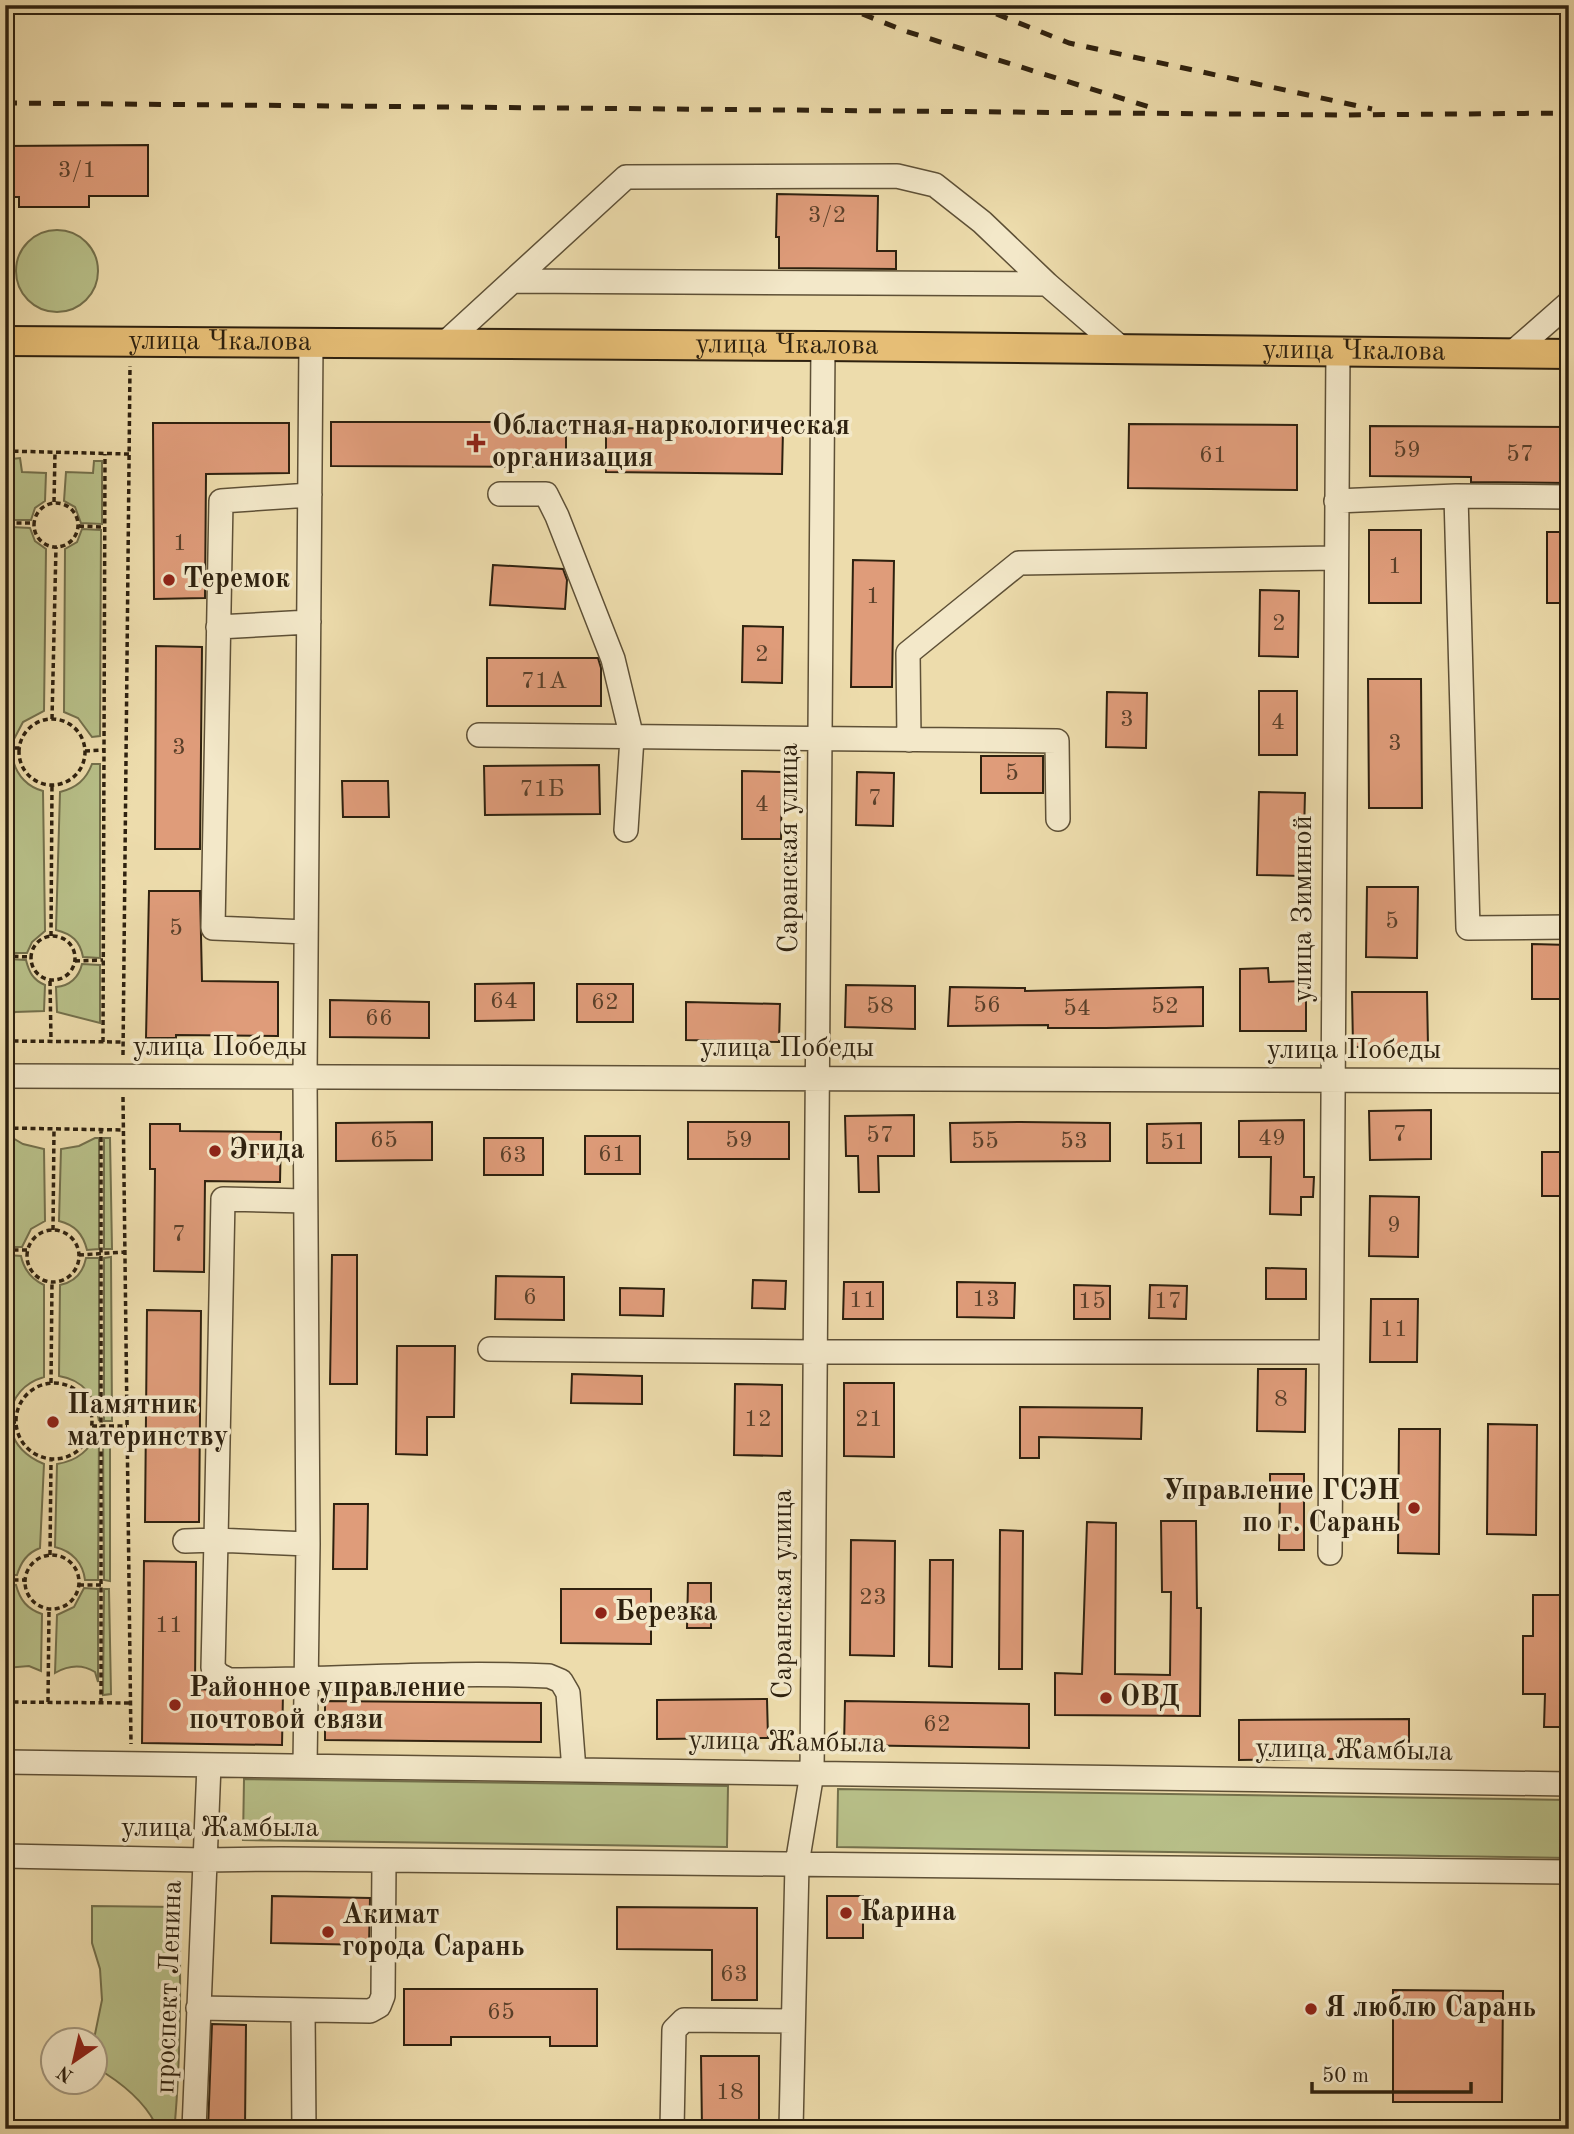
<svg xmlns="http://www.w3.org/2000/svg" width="1574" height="2134" viewBox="0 0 1574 2134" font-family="'Old Standard TT',serif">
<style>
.green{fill:#b8c089;stroke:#73704c;stroke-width:2}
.building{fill:#df9c7a;stroke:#2e210f;stroke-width:2}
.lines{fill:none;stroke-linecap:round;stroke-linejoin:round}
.minor-casing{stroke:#5e5036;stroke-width:26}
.major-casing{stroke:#2e210f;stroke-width:32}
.path{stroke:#2e210f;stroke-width:3.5;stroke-dasharray:5 3.5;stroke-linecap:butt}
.minor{stroke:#f3e8c9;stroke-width:23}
.major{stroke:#e6be76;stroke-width:28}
.rail{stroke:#2e210f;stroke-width:5;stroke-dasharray:12 12;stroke-linecap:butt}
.poi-dot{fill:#8f2418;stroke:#f3e8c9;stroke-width:2.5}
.labels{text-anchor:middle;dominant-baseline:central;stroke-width:7;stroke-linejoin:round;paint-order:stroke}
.number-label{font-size:24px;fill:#5a402a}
.street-label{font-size:28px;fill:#2e210f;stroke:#f3e8c9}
.poi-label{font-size:28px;font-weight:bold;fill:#2e210f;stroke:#f3e8c9;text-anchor:start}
</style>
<rect width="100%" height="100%" fill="#eddcac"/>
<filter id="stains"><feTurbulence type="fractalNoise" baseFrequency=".00286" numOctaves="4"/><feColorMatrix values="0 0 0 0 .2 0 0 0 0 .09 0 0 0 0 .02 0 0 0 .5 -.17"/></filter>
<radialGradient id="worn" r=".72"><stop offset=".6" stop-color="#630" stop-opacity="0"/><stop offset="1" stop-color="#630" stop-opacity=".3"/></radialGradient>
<path class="green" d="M16 271a41 41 0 1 1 82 0a41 41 0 1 1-82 0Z
M20,458l2,14 24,1 -1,28 -10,7 -4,12h-20l1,-61z
M94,461h8v63l-21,-1 -6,-16 -11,-6 2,-29 27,1z
M11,527l19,1 5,13 11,8 -2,162 -21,11 -10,19h-6z
M82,529l19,1 -1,206 -8,1 -14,-19 -14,-6 1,-163 12,-7z
M13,760c4,16 15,27 30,31l2,140 -13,11 -5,11h-19l-1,-192z
M92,764h8v194l-17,-1c-3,-16 -11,-23 -27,-27l4,-138c16,-4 26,-12 32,-28z
M8,959l18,1c3,12 7,20 19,25l-1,26 -29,1 -8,9z
M82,964l18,1v58l-43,-11 -1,-25c14,-1 23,-10 26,-23z
M11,1137l12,7 21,5 1,72 -14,8 -9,18h-13z
M95,1138h4v111l-12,1c-4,-16 -12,-25 -28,-29l2,-72 18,-3z
M104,1138h6l2,111h-8z
M8,1255l13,1c3,14 10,23 23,29v92c-20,6 -32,20 -34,40h-5z
M111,1257l1,164h-8v-163z
M86,1258h13v163c-3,-23 -15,-41 -40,-45l1,-91c15,-3 23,-12 26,-27z
M5,1429h6c4,18 16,28 33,35l-4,84c-13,5 -19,14 -23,27h-12z
M97,1432h2l-1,148h-13c-2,-17 -13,-29 -30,-33l2,-83c20,-3 33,-13 40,-32z
M103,1432h7v149l-6,-1z
M5,1584l11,1c4,15 11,24 26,29l-1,57 -12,-5 -23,2z
M84,1588l14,1v93l-3,-10c-13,-8 -26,-7 -40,1l2,-58 17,-8z
M104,1589h5l2,105 -8,1z
M244,1779l484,7 -1,61 -484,-7z
M838,1789l731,11v58l-732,-11z
M92,1906l87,1c2,71 2,143 -4,215l-20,1c-13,-25 -36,-42 -60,-56l-1,-28 8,-39 -2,-31 -8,-26z"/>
<path class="building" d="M148,145v51h-59v11h-70v-10h-14v-51z
M777,194l101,2 -1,55h19v18l-117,-1v-31h-3z
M331,422h235v45l-235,-1z
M153,423h136v50l-83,1 -1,124 -51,1z
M1129,424l168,1v65l-169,-2z
M1370,426l199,1v56l-98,-1v-5l-101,-1z
M606,428l177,2 -1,44 -176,-2z
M1369,530h52v73h-52z
M1547,532h22v71h-22z
M853,560l41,1 -2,126h-41z
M493,565l70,4 4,11 -2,29 -75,-4z
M1260,590l39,1 -1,66 -39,-1z
M743,626l40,1 -1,56 -40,-1z
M156,646l46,1 -2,202h-45z
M487,658h111l3,10v38h-114z
M1368,679h53l1,129h-53z
M1259,691h38v64h-38z
M1107,692l40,1 -1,55 -40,-1z
M981,756h62v37h-62z
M599,765l1,49 -115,1 -1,-49z
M742,771l40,1 -1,67h-39z
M857,772l37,1 -1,53 -37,-1z
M342,781h46l1,36h-46z
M1259,792l46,1 -2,83 -46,-1z
M1367,887h51l-1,71 -51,-1z
M149,891h51l2,90 76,1v54l-102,-1v3h-30z
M1532,944l37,1v54h-37z
M1268,968l1,14 37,-1v50h-66v-62z
M534,983v37l-59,1v-37z
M577,984h56v38h-56z
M846,985l69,1v43l-70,-2z
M950,987l75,1v3l178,-4v39l-97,2h-58v-3l-100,1z
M1352,992h75l1,54 -75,1z
M330,1000l99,2v36l-99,-1z
M686,1002l94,2 -1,38 -93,-2z
M1431,1110v49l-61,1 -1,-49z
M914,1115v41h-36l1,36h-20l-1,-36h-12l-1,-40z
M1304,1120v57h10l-1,20h-12v18l-31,-1 1,-57h-32v-36z
M432,1122v38l-96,1v-38z
M688,1122h101v37h-101z
M1020,1122l90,1v38l-159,1 -1,-39z
M1201,1123v40h-54v-39z
M150,1124h30v7l101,1 -1,50 -75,-1 -1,91 -50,-1 1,-102h-5z
M585,1136h55v38h-55z
M484,1138h59v37h-59z
M1542,1152h27v44h-27z
M1370,1196l49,1 -1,60 -49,-1z
M332,1255h25v129h-27z
M1266,1268l40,1v30h-40z
M496,1276l68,1v43l-69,-1z
M753,1280l33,1 -1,28 -33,-1z
M844,1282h39v37h-40z
M957,1282l58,1 -1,35 -57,-1z
M1074,1285l36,1v33h-36z
M1150,1285l37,1 -1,33 -37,-1z
M620,1288l44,1 -1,27 -43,-1z
M1371,1299h47l-1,63h-47z
M147,1310l54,1 -2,211h-54z
M397,1346h58l-1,71h-27v38l-31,-1z
M1258,1369h48l-1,63 -48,-1z
M572,1374l70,2v28l-71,-1z
M844,1383h50v74l-50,-1z
M735,1384l47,1v71l-48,-1z
M1020,1407l122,1 -1,31 -102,-2v21h-19z
M1488,1424l49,1 -1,110 -49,-1z
M1399,1429h41l-1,125 -41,-1z
M1270,1474h34v76h-25l1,-59h-10z
M334,1504h34l-1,65h-34z
M1161,1521h35l1,87h4l-1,108 -145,-1v-42l27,1 5,-152 29,1 -1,151 55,1 1,-83h-9z
M1000,1530l23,1 -1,138h-23z
M851,1540l44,1 -1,115 -44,-1z
M930,1560h23l-1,107 -23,-1z
M144,1561l52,1 -1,127 22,1 12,4 54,-1 -1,52 -140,-2z
M688,1583h23v45h-24z
M561,1589h90v55l-90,-1z
M1533,1595h36v132h-25l1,-33h-22v-58h10z
M767,1699l1,39 -111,1v-39z
M325,1701l216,2v39l-216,-2z
M845,1701l184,3v44l-185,-3z
M1409,1719v39l-170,2v-40z
M272,1896l98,2 -1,47 -98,-2z
M827,1896h36v42h-36z
M617,1907l140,1v92h-45v-50l-95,-1z
M404,1989h193v57h-47v-9h-99v8h-47z
M1393,1990l110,1 -1,111h-109z
M212,2024l34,1 -1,104h-37z
M701,2056h58v73h-57z"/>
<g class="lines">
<g class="minor-casing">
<path id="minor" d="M513,281l534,3
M445,343l181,-166 271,-1 38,9 47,37 65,62 74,64
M1512,353l57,-50
M500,494h46l11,22 56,143 19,79 -6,92
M1456,496l12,432 101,-1
M1336,501l120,-5 113,1
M218,627l91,-5
M479,735l578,6 1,78
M909,740l-1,-87 111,-90 317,-5
M306,932l-93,-4 8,-427 89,-6
M5,1076l1564,5
M305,1201l-82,-2 -7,341 92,4
M490,1349l326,3h515
M185,1541l31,-1 -3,128 6,7 10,5c106,0 214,-9 320,-4l12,5 7,12 6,77
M1330,1553l8,-1203
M5,1762l1564,22
M305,1766l3,-222 -3,-466 6,-735
M5,1856l200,4 76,-1 1288,13
M198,2008l172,3 9,-5 4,-10 1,-135
M303,2011l1,118
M194,2129l15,-364
M672,2129l2,-99 10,-10 109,1
M791,2129l6,-265 15,-91 11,-1427"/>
</g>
<g class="major-casing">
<g id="major">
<path id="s1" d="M5,341l818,5 746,8"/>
</g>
</g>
<path class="path" d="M5,451l124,3
M54,502l1,-49
M34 525a22 22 0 1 1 44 0a22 22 0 1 1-44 0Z
M8,523h26
M79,526l25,1
M52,719l4,-172
M19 752a33 33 0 1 1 66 0a33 33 0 1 1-66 0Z
M6,748h14
M85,751l19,-1
M5,794l3,-343
M31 958a22 22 0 1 1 44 0a22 22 0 1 1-44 0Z
M51,936l1,-151
M5,956l26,1
M75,961l28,-1
M50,981l1,60
M5,1041l118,1
M103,1042l2,-588
M123,1055l7,-689
M123,1097l8,647
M5,1128l118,2
M53,1230l1,-101
M27 1256a26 26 0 1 1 52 0a26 26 0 1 1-52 0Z
M5,1250h23
M79,1255l46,-3
M16 1421a38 38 0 1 1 76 0a38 38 0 1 1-76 0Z
M51,1383l1,-101
M5,1422h11
M92,1426h35
M25 1582a27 27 0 1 1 54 0a27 27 0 1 1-54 0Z
M50,1555l1,-95
M5,1580h19
M79,1585h22
M5,1702l125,1
M48,1702l1,-92
M101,1703v-573"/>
<use href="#minor" class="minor"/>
<use href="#major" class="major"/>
<path class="rail" d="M840,5l65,26 251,78
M974,5l95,38 303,66
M5,103l1336,12 228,-2"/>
</g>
<g class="poi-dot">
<path d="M472.5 432.5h7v7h7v7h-7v7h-7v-7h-7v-7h7z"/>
<circle cx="169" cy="580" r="7"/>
<circle cx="215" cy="1151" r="7"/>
<circle cx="53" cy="1422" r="7"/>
<circle cx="1414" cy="1508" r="7"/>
<circle cx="601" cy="1613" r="7"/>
<circle cx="1106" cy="1698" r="7"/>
<circle cx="175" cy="1705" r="7"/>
<circle cx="846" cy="1913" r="7"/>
<circle cx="328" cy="1932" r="7"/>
<circle cx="1311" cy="2009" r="7"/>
</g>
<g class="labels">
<g class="number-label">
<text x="77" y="171">3/1</text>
<text x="827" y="216">3/2</text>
<text x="1407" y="451">59</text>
<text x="1520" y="455">57</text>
<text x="1213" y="456">61</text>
<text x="180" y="544">1</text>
<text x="1395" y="567">1</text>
<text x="873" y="597">1</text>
<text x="1279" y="624">2</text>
<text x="762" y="655">2</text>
<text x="544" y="682">71А</text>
<text x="1127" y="720">3</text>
<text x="1278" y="723">4</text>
<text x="1395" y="744">3</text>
<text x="179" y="748">3</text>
<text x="1012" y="774">5</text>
<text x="542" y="790">71Б</text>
<text x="875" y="799">7</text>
<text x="762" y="805">4</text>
<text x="1392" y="922">5</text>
<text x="176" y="929">5</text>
<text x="504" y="1002">64</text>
<text x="605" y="1003">62</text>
<text x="987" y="1006">56</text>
<text x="880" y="1007">58</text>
<text x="1165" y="1007">52</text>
<text x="1077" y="1009">54</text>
<text x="379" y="1019">66</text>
<text x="1400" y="1135">7</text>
<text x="880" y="1136">57</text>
<text x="1272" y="1139">49</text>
<text x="384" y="1141">65</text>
<text x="739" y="1141">59</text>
<text x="985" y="1142">55</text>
<text x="1074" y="1142">53</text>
<text x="1174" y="1143">51</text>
<text x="612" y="1155">61</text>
<text x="513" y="1156">63</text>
<text x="1394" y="1226">9</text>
<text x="179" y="1235">7</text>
<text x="530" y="1298">6</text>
<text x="986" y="1300">13</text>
<text x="863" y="1301">11</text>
<text x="1092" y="1302">15</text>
<text x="1168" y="1302">17</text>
<text x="1394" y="1330">11</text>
<text x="1281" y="1400">8</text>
<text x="758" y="1420">12</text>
<text x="869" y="1420">21</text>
<text x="873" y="1598">23</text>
<text x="169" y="1626">11</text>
<text x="937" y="1725">62</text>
<text x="734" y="1975">63</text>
<text x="501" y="2013">65</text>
<text x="730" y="2093">18</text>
</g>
<g class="street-label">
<text stroke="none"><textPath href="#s1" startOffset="215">улица Чкалова</textPath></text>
<text stroke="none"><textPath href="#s1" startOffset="782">улица Чкалова</textPath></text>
<text stroke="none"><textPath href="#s1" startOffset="1349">улица Чкалова</textPath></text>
<text transform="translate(790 848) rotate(-90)">Саранская улица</text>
<text transform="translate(1304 909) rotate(-90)">улица Зиминой</text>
<text x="220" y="1048">улица Победы</text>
<text x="787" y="1049">улица Победы</text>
<text x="1354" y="1051">улица Победы</text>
<text transform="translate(784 1594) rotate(-90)">Саранская улица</text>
<text transform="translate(787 1743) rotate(1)">улица Жамбыла</text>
<text transform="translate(1354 1751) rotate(1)">улица Жамбыла</text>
<text x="220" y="1829">улица Жамбыла</text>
<text transform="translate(170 1987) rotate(-88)">проспект Ленина</text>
</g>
<g class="poi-label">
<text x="492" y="427">Областная наркологическая<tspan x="492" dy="32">организация</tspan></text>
<text x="183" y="580">Теремок</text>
<text x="229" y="1151">Эгида</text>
<text x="67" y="1406">Памятник<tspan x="67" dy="32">материнству</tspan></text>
<text x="1400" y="1492" text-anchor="end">Управление ГСЭН<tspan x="1400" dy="32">по г. Сарань</tspan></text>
<text x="615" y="1613">Березка</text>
<text x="189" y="1689">Районное управление<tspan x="189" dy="32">почтовой связи</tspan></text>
<text x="1120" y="1698">ОВД</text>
<text x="860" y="1913">Карина</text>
<text x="342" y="1916">Акимат<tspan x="342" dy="32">города Сарань</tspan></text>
<text x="1325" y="2009">Я люблю Сарань</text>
</g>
</g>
<rect width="1574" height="2134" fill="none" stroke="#eddcac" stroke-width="28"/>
<rect x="7" y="7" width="1560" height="2120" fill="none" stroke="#2e210f" stroke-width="3.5"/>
<rect x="14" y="14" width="1546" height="2106" fill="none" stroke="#2e210f" stroke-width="2"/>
<g transform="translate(74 2061) rotate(214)"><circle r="33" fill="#f3e8c9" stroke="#a4987f" stroke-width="2"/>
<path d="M0-5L12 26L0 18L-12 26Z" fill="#8f2418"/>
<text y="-10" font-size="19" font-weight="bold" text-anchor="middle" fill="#2e210f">N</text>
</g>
<path d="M1312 2082v10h159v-10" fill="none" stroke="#2e210f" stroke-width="3.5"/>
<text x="1322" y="2082" font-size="21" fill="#2e210f" stroke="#f3e8c9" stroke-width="5" paint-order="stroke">50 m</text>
<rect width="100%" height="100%" filter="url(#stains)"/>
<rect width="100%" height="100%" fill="url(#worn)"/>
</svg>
